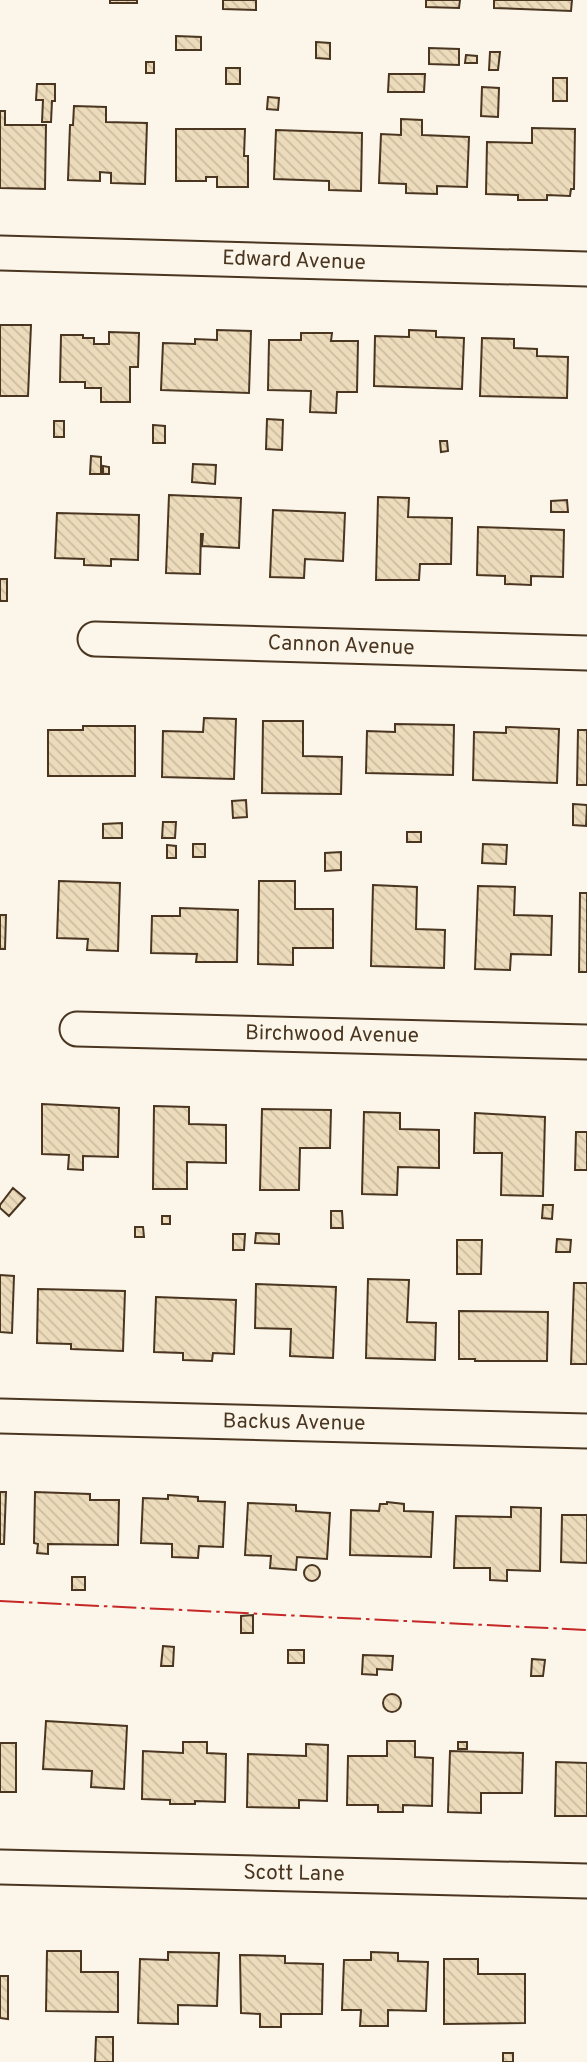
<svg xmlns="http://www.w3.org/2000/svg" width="587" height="2062" viewBox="0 0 587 2062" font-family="Overpass,sans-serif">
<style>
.building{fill:url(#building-back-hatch);stroke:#4a3520;stroke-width:2}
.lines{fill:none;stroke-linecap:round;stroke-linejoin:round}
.minor-casing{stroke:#4a3520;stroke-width:37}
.minor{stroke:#fbf6e9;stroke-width:33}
.power{stroke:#c62828;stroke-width:2;stroke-dasharray:24 5 3.5 5;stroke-linecap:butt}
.labels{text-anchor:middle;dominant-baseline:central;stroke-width:5;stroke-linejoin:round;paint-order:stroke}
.street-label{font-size:21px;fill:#4a3520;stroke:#fbf6e9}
</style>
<defs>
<pattern id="building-back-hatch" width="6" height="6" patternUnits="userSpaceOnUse" patternTransform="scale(1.75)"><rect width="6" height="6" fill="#ecdcbc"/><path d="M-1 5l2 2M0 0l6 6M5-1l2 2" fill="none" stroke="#ccbda1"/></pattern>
</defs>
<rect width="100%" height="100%" fill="#fbf6e9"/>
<path class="building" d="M110,0h27v3h-27z
M223,0h33v10l-33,-1z
M426,0h34l-1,8 -33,-1z
M494,0h78l-1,11 -77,-3z
M176,36l25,1v13h-25z
M316,42l14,1v16l-14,-1z
M429,48l30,1v16l-30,-1z
M490,52h10l-2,18h-9z
M466,55l11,1v7h-12z
M146,62h8v11h-8z
M226,68h14v16h-14z
M389,74h36l-1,18h-36z
M553,78h14v23h-14z
M37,84h18v17h-3l-1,21h-9l1,-22h-7z
M482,87l17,1 -1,29 -17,-1z
M268,97l11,1 -1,12 -11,-1z
M74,106l32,1v15l41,1 -2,61 -34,-1v-10l-11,-1v9l-32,-1 2,-55h3z
M0,111h5v14h41l-1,64 -45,-1z
M401,119l21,1v15l47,2 -2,50 -30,-1v8l-31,-1v-9l-27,-1 2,-49 20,1z
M532,128l43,1 -1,60h-3l-1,7 -23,-1v5h-29v-5l-32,-1 1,-52 45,1z
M176,129h69l-1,27h4v31h-31v-10h-11v4h-30z
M276,130l86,3 -1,58 -32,-1v-9l-55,-2z
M0,325h31l-3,71h-28z
M217,330l34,1 -2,62 -88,-3 2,-47 32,1v-5l22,1z
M409,330l27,1v6l28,1 -2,51 -88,-3 1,-50 34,1z
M109,332l30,1 -1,34h-8v35h-29v-14h-16v-6h-25l1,-47h22v3h11v6h15z
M301,333h31l-1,8h27l-1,51h-20l-1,21 -26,-1 1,-21 -43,-1 1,-50h32z
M482,338l32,1v9l23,1v7l31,1 -1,41 -87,-2z
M267,419l16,1 -1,30 -16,-1z
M54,421h10v16h-10z
M153,425l12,1v17h-12z
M440,441h7l1,10 -7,1z
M91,456l10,1v17h-11z
M193,464l23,1 -1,19 -23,-2z
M103,466l6,1v7h-6z
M169,495l72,3 -2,50 -37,-2 1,-12h-2l-1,40 -34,-1z
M378,497l31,1 -1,19 44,1 -1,46h-31l-1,16h-43z
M567,500l1,12h-17v-11z
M273,510l72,3 -2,48 -38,-2 -1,19 -34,-1z
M57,513l82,2 -1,45 -27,-1v7l-27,-1v-6l-29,-1z
M478,527l86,3 -1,47 -32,-1v9l-26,-1v-8l-28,-1z
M0,579h7v22h-7z
M204,718l32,1 -2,60 -72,-2 1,-46 40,1z
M263,721h40v35l39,1 -1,37 -79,-1z
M395,724l59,1 -1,50 -87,-2 1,-42 28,1z
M83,726h52v50h-87v-46h35z
M506,727l53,2 -2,54 -84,-3 1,-48 32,1z
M578,730h9v55h-10z
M246,800l1,17 -14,1 -1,-17z
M573,804l14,1 -1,21 -13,-1z
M163,822h13l-1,16h-13z
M122,823v15h-19v-14z
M407,832h14v10h-14z
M193,844h12v13h-12z
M483,844l24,1 -1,19 -24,-1z
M167,845l9,1v12h-9z
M341,852v18l-16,1v-18z
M59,881l61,2 -2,68 -31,-1 1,-11 -31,-1z
M259,881h36v28h38v39h-40v17l-35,-1z
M373,885l44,2 -1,42 29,1 -1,38 -73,-2z
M478,886l37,1 -1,28 38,1 -1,39 -40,-1 -1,16 -35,-1z
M580,893h7v79h-8z
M180,908l58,2 -1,52h-41l1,-8 -46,-1 1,-37h28z
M0,915h6l-1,34h-5z
M42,1104l77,4 -1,49 -35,-1v14l-15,-1 1,-14 -27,-1z
M154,1106l35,1v17l37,1v38l-39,-1v27h-34z
M262,1109l69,1 -1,38h-30l-1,42h-39z
M364,1112l36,1v16l39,1v38l-41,-1 -1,28 -35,-1z
M475,1113l70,4 -2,79 -42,-1 1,-42h-28z
M576,1132h11v38h-12z
M13,1188l12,10 -16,18 -9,-8v-3z
M543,1205h10l-1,14 -10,-1z
M331,1211h11l1,17h-12z
M162,1216h8v8h-8z
M135,1227h8l1,10h-9z
M256,1233l23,1v10l-24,-1z
M233,1234h12l-1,16h-11z
M557,1239l14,1 -1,12h-14z
M457,1240h25l-1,34h-24z
M0,1275l14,1 -2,57 -12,-1z
M368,1279l41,1 -2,42 29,1 -1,37 -69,-2z
M574,1283h13v81h-16z
M256,1284l80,3 -3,71 -43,-2 1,-27 -36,-1z
M38,1289l87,2 -2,60 -52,-2v-5l-34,-1z
M156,1297l80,3 -2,54 -21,-1 -1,8 -29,-1v-7l-29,-1z
M459,1311l89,1 -1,49h-72v-2h-16z
M0,1492h6l-2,52h-4z
M35,1492l55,2v6h29l-1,45 -70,-1v10l-11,-1 1,-9 -4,-1z
M168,1495l30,2v4l27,1 -2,45 -24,-1 -1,12 -26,-1v-13l-31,-1 2,-45 25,1z
M387,1502l17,2v7l29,1 -2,45 -81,-2 1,-45 28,1 1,-7h7z
M248,1503l48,2v6l34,2 -3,46 -30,-2 -1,13 -26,-2 1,-12 -26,-1z
M511,1507l30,1 -1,63 -33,-1v11l-17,-1v-12h-36l2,-52 55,1z
M562,1515h25v48l-26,-1z
M304 1573a8 8 0 1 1 16 0a8 8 0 1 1-16 0Z
M72,1577h13v13h-13z
M253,1615v18h-12v-17z
M163,1646l11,1 -1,19h-12z
M288,1650h16v13h-16z
M363,1655l30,1 -1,14 -15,-1v6l-15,-1z
M532,1659l13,1 -2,16h-12z
M383 1703a9 9 0 1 1 18 0a9 9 0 1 1-18 0Z
M46,1721l81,5 -3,63 -33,-2 1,-16 -49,-2z
M387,1741h28v16l18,1 -1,48 -29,-1v7h-25v-7h-31l1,-49h39z
M183,1742h24v11l19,1 -1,48 -30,-1v3h-25v-4l-28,-1 1,-48 40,2z
M458,1742h9v7h-9z
M0,1743h16v49h-16z
M306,1744l22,1 -1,56 -28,-1v8l-52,-1 1,-53 58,2z
M450,1751l73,2 -1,40h-41v20l-33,-1z
M556,1762l31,1v53h-32z
M47,1951h34v21h37v40l-72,-1z
M168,1952l51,1 -2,53 -39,-1v19l-40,-1 2,-64 28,1z
M371,1952l27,1v8l30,1 -2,49 -38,-1v16h-28l1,-16h-19l2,-50h27z
M240,1955l45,1v7l38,1 -1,50h-41v13h-21v-13l-19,-1z
M444,1959h34v15h47v49l-81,1z
M0,1976h8v43l-8,-1z
M96,2037h17v25h-18z
M503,2053h10v9h-10z"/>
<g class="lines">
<g class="minor-casing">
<path id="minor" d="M0,253l587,16
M95,639l492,14
M77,1029l510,13
M0,1416l587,15
M0,1867l587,14"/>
</g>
<use href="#minor" class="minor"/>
<path class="power" d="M0,1601l587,29"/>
</g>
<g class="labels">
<g class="street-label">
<text transform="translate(294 261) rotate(2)">Edward Avenue</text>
<text transform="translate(341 646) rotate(2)">Cannon Avenue</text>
<text transform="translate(332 1035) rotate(1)">Birchwood Avenue</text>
<text transform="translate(294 1423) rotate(1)">Backus Avenue</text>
<text transform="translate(294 1874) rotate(1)">Scott Lane</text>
</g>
</g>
</svg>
